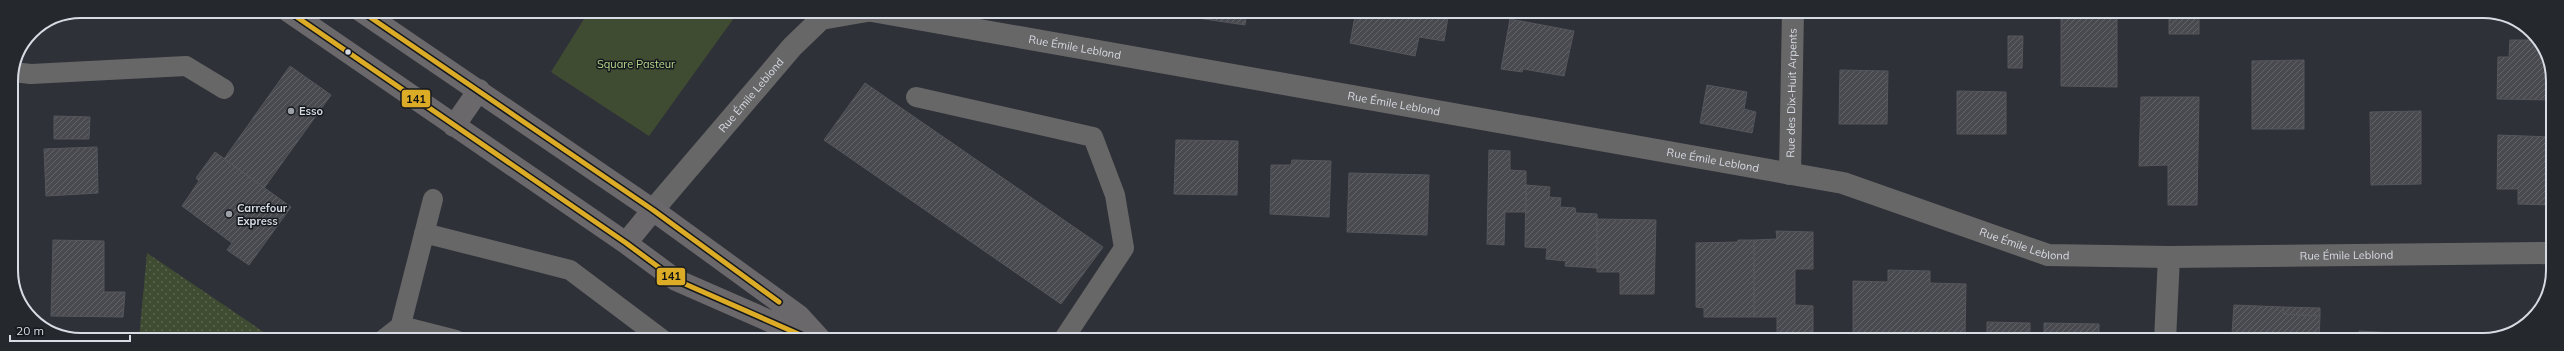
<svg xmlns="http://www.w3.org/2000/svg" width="2564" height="351" viewBox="0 0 2564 351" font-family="Mulish,sans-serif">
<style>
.grass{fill:url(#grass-dots)}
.park{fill:#404c32}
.building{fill:url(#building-hatch);stroke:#54565c}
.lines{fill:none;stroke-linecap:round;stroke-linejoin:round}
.lane{stroke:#686768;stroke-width:20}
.street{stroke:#686768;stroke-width:22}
.secondary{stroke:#6a686b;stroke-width:22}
.bus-1-casing{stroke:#15181d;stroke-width:8}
.bus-1{stroke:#dcac27;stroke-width:5}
.bus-dot{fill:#d7dbe3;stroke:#15181d;stroke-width:1.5}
.poi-dot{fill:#9ca0a7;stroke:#15181d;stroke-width:1.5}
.labels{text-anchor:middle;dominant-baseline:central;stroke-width:3;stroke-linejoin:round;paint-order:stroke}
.street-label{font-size:11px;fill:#d7dbe3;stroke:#15181d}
.park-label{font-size:11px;fill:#b6d78a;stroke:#15181d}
.poi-label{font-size:11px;font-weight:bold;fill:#d7dbe3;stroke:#15181d;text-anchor:start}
.rim{fill:none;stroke:#d7dbe3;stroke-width:2}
.line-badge{stroke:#15181d;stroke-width:1.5}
.pale-badge-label{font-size:11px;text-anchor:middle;font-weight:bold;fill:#111}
</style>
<defs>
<pattern id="grass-dots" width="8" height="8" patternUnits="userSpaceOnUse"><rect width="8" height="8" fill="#404c32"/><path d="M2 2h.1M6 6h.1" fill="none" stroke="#5b6550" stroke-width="1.8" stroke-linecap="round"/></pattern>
<pattern id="building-hatch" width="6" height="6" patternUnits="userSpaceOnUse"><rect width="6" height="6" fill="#484a4f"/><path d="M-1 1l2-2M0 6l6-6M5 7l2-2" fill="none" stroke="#626468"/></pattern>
</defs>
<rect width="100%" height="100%" fill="#2e3137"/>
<path class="grass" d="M147,253l127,86h-135z"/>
<path class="park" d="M589,11h150l-90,125 -98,-64z"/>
<path class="building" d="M1177,11h70l-2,14 -68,-10z
M1356,11h93l-5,30 -25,-4 -4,19 -65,-13z
M2061,11h56v76l-56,-1z
M2169,11l30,1v22h-30z
M1510,19l64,12 -10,45 -41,-7 -1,3 -21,-3z
M2008,36h15l-1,32h-14z
M2510,40h26l16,27v33l-55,-1 1,-42h11z
M2304,60v69h-52v-68z
M290,66l41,29 -67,93 -40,-29z
M1840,70l48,1 -1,53h-48z
M865,83l238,164 -42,57 -237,-164z
M1707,85l40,7 -3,17 12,3 -4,21 -52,-10z
M1957,91l49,1v42h-49z
M2141,97h58l-2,108h-29v-40l-29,1z
M2421,111v73l-50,1 -1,-73z
M54,116l36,1 -1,22h-35z
M2498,135l54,2v68l-34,-1v-15h-21z
M1176,140l62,1 -1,54 -63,-1z
M97,147l1,46 -52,3 -2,-47z
M1489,150l21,1v19l16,1v41h-21l-1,33 -17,-1z
M215,152l76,55 -42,58 -22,-15 5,-7 -50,-37 17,-25 -3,-3z
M1292,160l39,1 -2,56 -59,-3 1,-49h20z
M1349,173l80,2 -2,60 -80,-3z
M1526,185l24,2 -1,10 12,1 -1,9 15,1 1,5 21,1v54l-32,-2 1,-5 -20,-2 1,-11 -22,-1z
M1597,219l59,1 -2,74h-34v-22h-23z
M1776,231l37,1v37h-18v36l18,1v34h-36v-23h-23v-77l23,-1z
M53,240l51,1v51h21l-2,25 -72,-1z
M1738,240h16v77h-50v-9l-8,-1v-64l42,-1z
M1888,270l42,1v12l36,1 -1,53 -112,-2v-54l35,1z
M2234,305l50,2 -1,7 37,2 -1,24h-98l1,-6h10z
M2284,307l36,1v8l-37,-2z
M1987,322l43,1v17h-43z
M2044,323l55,1v15l14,1h-69z
M2359,331l54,3v6h-54z"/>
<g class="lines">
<path class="lane" d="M13,72l18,2 155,-8 38,23
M916,97l177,40 22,58 9,53 -61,92
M424,233l146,37 93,70
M383,340l18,-14 55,14
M397,340l36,-141"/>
<g class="street">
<path id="s1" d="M872,11l971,172 205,72 121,2 383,-4"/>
<path id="s2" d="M1790,174l3,-163"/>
<path id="s3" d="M653,210l139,-163 29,-28 46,-8"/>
<path d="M2165,340l4,-83"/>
</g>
<path class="secondary" d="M288,11l338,232 50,37 137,60
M361,11l292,199 146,106 21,23
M454,126l25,-36
M626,243l27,-33"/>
<g class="bus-1-casing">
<path id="bus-1" d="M288,11l338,232 50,37 136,60
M361,11l292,199 126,92"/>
</g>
<use href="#bus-1" class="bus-1"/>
</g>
<circle class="bus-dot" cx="348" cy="52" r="3.5"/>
<g class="poi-dot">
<circle cx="291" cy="111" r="4"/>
<circle cx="229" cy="214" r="4"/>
</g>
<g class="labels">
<g class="street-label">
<text stroke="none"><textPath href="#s1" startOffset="206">Rue Émile Leblond</textPath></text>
<text stroke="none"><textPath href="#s2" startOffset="81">Rue des Dix-Huit Arpents</textPath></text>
<text stroke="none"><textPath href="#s3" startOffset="151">Rue Émile Leblond</textPath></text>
<text stroke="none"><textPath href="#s1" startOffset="530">Rue Émile Leblond</textPath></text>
<text stroke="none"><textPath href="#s1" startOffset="854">Rue Émile Leblond</textPath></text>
<text stroke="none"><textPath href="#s1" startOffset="1178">Rue Émile Leblond</textPath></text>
<text stroke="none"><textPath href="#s1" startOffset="1502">Rue Émile Leblond</textPath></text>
</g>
<g class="park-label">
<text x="636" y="64">Square Pasteur</text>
</g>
<g class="poi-label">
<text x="299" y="111">Esso</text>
<text x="237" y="208">Carrefour<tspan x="237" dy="13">Express</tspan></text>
</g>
</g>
<path d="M0 0H2564V351H0ZM81 18H2483A63 63 0 0 1 2546 81V270A63 63 0 0 1 2483 333H81A63 63 0 0 1 18 270V81A63 63 0 0 1 81 18Z" fill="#25282d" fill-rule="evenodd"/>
<path class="rim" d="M81 18H2483A63 63 0 0 1 2546 81V270A63 63 0 0 1 2483 333H81A63 63 0 0 1 18 270V81A63 63 0 0 1 81 18Z"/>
<g class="line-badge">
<rect x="401" y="89" width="30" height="19" rx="4" fill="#dcac27"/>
<rect x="656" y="267" width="30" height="19" rx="4" fill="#dcac27"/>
</g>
<g class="pale-badge-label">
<text x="416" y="103">141</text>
<text x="671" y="280">141</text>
</g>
<path d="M10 335v6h120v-6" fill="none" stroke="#d7dbe3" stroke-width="2"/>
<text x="16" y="335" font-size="12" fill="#d7dbe3" stroke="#15181d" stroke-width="3" paint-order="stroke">20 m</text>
</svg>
